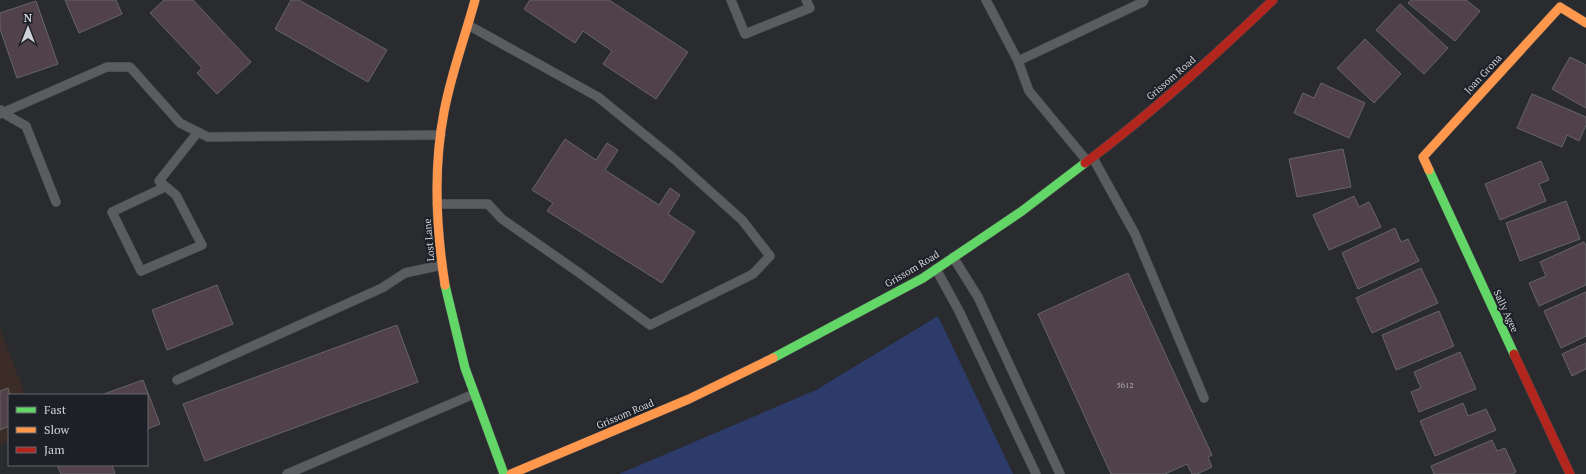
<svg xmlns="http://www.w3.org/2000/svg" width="1586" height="474" viewBox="0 0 1586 474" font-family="'PT Serif',serif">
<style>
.education{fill:#3c2c28}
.green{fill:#2d3b6b}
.building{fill:#514149;stroke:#666568}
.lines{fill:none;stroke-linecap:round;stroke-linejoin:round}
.lane-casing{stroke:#444649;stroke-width:10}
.fast-casing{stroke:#444649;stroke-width:10}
.slow-casing{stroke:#444649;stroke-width:10}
.jam-casing{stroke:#444649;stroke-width:10}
.lane{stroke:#5a5c5e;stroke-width:9}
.fast{stroke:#63d668;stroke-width:9}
.slow{stroke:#ff974d;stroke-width:9}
.jam{stroke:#b3261e;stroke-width:9}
.labels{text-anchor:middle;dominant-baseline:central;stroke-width:4;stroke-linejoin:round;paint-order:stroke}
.number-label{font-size:8px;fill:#b0aeb4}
.street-label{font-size:10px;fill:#d0d2d7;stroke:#1e2027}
</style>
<rect width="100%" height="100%" fill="#292b2f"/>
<path class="education" d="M0,328l25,67h-16v45l-9,5z"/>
<path class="green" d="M938,316l75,158h-394l197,-84z"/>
<path class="building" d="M65,0h51l6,14 -43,19z
M164,0h29l58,62 -34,32 -20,-21 5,-5 -52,-55z
M291,0h8l88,50 -19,32 -93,-53z
M530,0h79l79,52 -32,47 -53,-35 9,-13 -29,-20 -8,12 -51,-34z
M1411,0h55l14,11 -25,30 -47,-38z
M36,1l22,63 -41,14 -17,-49v-16z
M1400,4l48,44 -24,26 -48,-44z
M1365,39l36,35 -27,29 -37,-35z
M1570,57l16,8v43l-34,-19z
M1321,83l44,20 -16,35 -55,-25 9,-20 11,5z
M1532,94l54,23v8l-7,16 -12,-6 -5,12 -45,-19z
M565,139l31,21 11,-17 11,7 -13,20 54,35 11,-17 10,7 -12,19 27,18 -33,51 -115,-72 6,-8 -21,-13z
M1343,149l8,38 -54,10 -8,-38z
M1541,161l8,19 -10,4 7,17 -46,19 -15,-36z
M1354,196l5,11 10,-5 12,25 -52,23 -16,-35z
M1566,201l14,38 -60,22 -14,-38z
M1395,228l6,14 7,-3 11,22 -61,28 -16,-36z
M1584,242l2,4v39l-47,21 -10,-23 17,-7 -6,-14z
M1421,268l17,35 -66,30 -16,-35z
M1128,273l84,182 -4,2 4,10 -15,7h-5l-5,-10 -22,10h-54l-73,-160z
M217,285l16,39 -66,26 -15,-40z
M1586,292v44l-25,12 -17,-37z
M1439,311l15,35 -58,24 -14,-35z
M397,325l21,57 -213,79 -22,-57z
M1586,343v26l-14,7 -10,-22z
M1460,352l16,37 -57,23 -8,-20 10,-4 -7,-16z
M143,380l17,44 -13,5v-34h-46z
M8,388l2,7 -1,31 -9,4v-39z
M1463,403l5,13 18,-7 10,21 -61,26 -15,-35z
M1492,440l5,11 8,-3 11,24 -4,2h-78l-3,-8z
M57,465h55l3,9h-54z"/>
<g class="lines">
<g class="lane-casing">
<path id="lane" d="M731,0l14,34 65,-26 -4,-8
M986,0l32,61 11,30 58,70
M1018,61l125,-59 1,-2
M1,110l2,3 23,13 30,76
M0,114l107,-47h23l50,56 28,14 233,-2
M1093,158l42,76 69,164
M165,187l-53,25 29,59 61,-26 -26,-50 -17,-14 39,-49
M437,204h51l14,15 76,53 72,53 103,-51 17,-18 -28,-36 -69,-62 -75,-61 -130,-72
M953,257l25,40 82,177
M936,269l23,42 77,163
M177,380l205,-92 23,-15 37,-8
M287,474l187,-80"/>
</g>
<g class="fast-casing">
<path id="fast" d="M1429,170l85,184
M445,285l20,83 39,106
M773,358l150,-80 99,-67 63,-48"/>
</g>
<g class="slow-casing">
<path id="slow" d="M1429,170l-6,-13 137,-150 26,16
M445,285c-9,-57 -12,-116 -1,-173 7,-38 21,-75 31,-112
M511,474l178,-75 84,-41"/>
</g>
<g class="jam-casing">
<path id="jam" d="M1085,163c67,-50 128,-106 188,-163
M1514,354l56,120"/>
</g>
<use href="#lane" class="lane"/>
<use href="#fast" class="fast"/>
<use href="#slow" class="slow"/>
<use href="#jam" class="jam"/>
</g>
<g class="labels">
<g class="number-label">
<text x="1125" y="385">5612</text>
</g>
<g class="street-label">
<text transform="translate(1483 74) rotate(-47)">Joan Grona</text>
<text transform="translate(1171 78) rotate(-41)">Grissom Road</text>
<text transform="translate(429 240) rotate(-95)">Lost Lane</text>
<text transform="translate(912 269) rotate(-31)">Grissom Road</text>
<text transform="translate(1506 311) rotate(65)">Sally Agee</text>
<text transform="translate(625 414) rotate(-23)">Grissom Road</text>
</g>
</g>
<rect x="8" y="394" width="140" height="72" fill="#1e2027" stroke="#65676d"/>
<rect x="16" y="407" width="20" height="6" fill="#63d668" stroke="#65676d"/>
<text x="44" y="414" font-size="12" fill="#d0d2d7">Fast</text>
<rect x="16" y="427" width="20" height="6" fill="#ff974d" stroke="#65676d"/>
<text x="44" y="434" font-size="12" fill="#d0d2d7">Slow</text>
<rect x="16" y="447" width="20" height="6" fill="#b3261e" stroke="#65676d"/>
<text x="44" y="454" font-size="12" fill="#d0d2d7">Jam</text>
<g transform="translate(28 28)" stroke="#1e2027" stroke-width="3" paint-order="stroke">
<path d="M0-3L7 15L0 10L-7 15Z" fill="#d0d2d7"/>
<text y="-6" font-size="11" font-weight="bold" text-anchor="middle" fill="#d0d2d7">N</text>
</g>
</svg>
